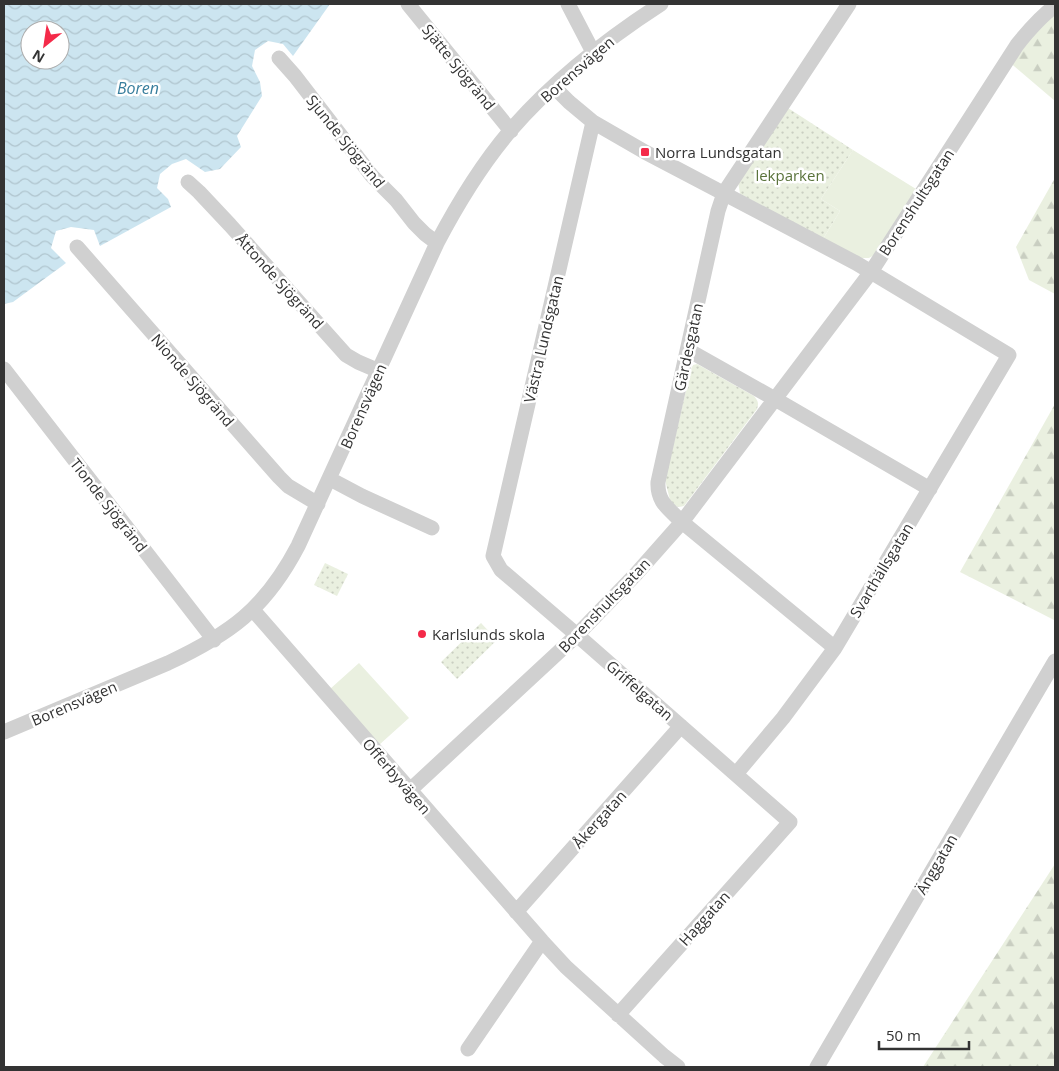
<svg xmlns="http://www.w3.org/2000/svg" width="1059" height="1071" viewBox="0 0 1059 1071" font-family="'Open Sans',sans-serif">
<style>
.forest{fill:url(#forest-firs)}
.park{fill:url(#park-dots)}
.garden{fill:#eaf0e0}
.water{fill:url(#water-waves);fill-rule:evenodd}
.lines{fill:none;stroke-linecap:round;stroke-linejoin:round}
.minor{stroke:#d0d0d0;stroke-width:15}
.poi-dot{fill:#f42a49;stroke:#fff;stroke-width:2}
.labels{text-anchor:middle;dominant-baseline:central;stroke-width:5;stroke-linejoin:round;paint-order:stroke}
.street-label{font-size:15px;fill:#333;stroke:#fff}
.poi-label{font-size:15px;fill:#333;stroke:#fff;text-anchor:start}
.park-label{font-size:15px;fill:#5a733b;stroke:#fff}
.water-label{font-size:16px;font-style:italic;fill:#387e9d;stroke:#fff}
</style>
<defs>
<pattern id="forest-firs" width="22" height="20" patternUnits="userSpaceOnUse" patternTransform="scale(1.25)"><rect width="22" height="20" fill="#eaf0e0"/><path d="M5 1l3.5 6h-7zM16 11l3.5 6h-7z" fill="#c9cec1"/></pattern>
<pattern id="park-dots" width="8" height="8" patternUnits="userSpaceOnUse" patternTransform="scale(1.25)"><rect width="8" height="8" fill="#eaf0e0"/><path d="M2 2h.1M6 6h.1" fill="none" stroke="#c9cec1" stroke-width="1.8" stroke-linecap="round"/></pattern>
<pattern id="water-waves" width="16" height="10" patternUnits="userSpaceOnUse" patternTransform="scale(1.25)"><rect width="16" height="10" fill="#cce5f0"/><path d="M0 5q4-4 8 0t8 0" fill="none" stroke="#b0c5ce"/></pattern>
</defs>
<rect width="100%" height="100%" fill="#fff"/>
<path class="forest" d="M1055,8v93l-48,-41z
M1055,178v116l-26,-14 -13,-33z
M1055,404v215l-1,1 -94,-48z
M1055,864v203h-132z"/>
<path class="park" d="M788,108l65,42 -32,49 19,12 -17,28 -83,-45 -2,-13z
M697,364l57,32c4,5 5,7 3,13l-73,97 -5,1 -4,-1 -5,-6 -5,-20 26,-111 2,-4z
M325,563l23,11 -11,22 -23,-11z
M481,623l16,17 -40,39 -16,-17z"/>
<path class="garden" d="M853,150l63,39 -40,65 -7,4h-10l-36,-19 17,-28 -19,-12z
M359,663l50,55 -30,27 -49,-56z"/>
<path class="water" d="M4,4h326l-37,52 -10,-12 -15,-3 -13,9 -3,16 8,16 2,14 -25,40 4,11 -21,22 -15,3 -19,-13 -14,5 -12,10 -3,14 11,11 3,8 -71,39 -6,-16 -23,-3 -15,4 -5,17 15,15 -53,39 -9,2zM30,30h30v30h-30z"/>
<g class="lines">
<path class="minor" d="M408,4l103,127
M568,4l25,48
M279,58l16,18 77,100 24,24 18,23 11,11 12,9
M554,87l15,15 24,20 52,30 211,111 153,92 -174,293 -52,70 -47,56
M593,122l-100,434 8,14 76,65 213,187 -172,193
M188,182l11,10 31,33 116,130 12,7 21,9
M77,247l202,230 9,9 30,18
M688,350l87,49 155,90
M4,369l210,271
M330,479l32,17 70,32
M253,610l289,331 24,26 98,89 14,11
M835,648l-153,-126c-14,-14 -25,-20 -24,-40l60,-271 6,-18 125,-189
M4,732l164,-69c62,-29 97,-54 130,-117l139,-303c21,-40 44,-78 73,-112 42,-49 97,-92 151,-127
M409,791l168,-156 59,-61 46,-52 189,-250 146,-227c12,-15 23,-28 38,-39
M516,912l165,-186
M468,1049l74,-108
M817,1067l238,-406"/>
</g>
<g class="poi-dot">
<rect x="640" y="147" width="10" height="10" rx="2.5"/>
<circle cx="422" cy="634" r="5"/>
</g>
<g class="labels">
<g class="street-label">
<text transform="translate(459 67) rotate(51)">Sjätte Sjögränd</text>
<text transform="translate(577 69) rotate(-41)">Borensvägen</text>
<text transform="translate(346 141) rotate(51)">Sjunde Sjögränd</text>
<text transform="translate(916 202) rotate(-57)">Borenshultsgatan</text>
<text transform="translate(280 281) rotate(48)">Åttonde Sjögränd</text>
<text transform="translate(543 339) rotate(-77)">Västra Lundsgatan</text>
<text transform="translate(688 347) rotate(-78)">Gärdesgatan</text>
<text transform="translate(193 380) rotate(49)">Nionde Sjögränd</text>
<text transform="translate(363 406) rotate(-66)">Borensvägen</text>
<text transform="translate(109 505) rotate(52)">Tionde Sjögränd</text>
<text transform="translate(881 570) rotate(-59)">Svarthällsgatan</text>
<text transform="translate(604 605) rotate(-46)">Borenshultsgatan</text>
<text transform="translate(640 690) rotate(41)">Griffelgatan</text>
<text transform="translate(74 703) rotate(-23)">Borensvägen</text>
<text transform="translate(397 776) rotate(49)">Offerbyvägen</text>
<text transform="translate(599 819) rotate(-48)">Åkergatan</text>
<text transform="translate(936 864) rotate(-60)">Änggatan</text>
<text transform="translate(704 918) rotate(-48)">Haggatan</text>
</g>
<g class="poi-label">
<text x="655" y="152">Norra Lundsgatan</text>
<text x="432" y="634">Karlslunds skola</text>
</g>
<g class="park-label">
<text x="790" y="175">lekparken</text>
</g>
<g class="water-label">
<text x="138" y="88">Boren</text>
</g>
</g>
<rect width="1059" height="1071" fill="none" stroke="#333333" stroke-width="10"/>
<g transform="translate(45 45) rotate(210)"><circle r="24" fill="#ffffff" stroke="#adadad"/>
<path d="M0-4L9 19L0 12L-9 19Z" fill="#f42a49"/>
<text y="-8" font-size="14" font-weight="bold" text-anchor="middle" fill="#333333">N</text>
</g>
<path d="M879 1041v8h90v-8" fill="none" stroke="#333333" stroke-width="2.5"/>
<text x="886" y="1041" font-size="15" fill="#333333" stroke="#ffffff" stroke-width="4" paint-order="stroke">50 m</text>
</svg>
